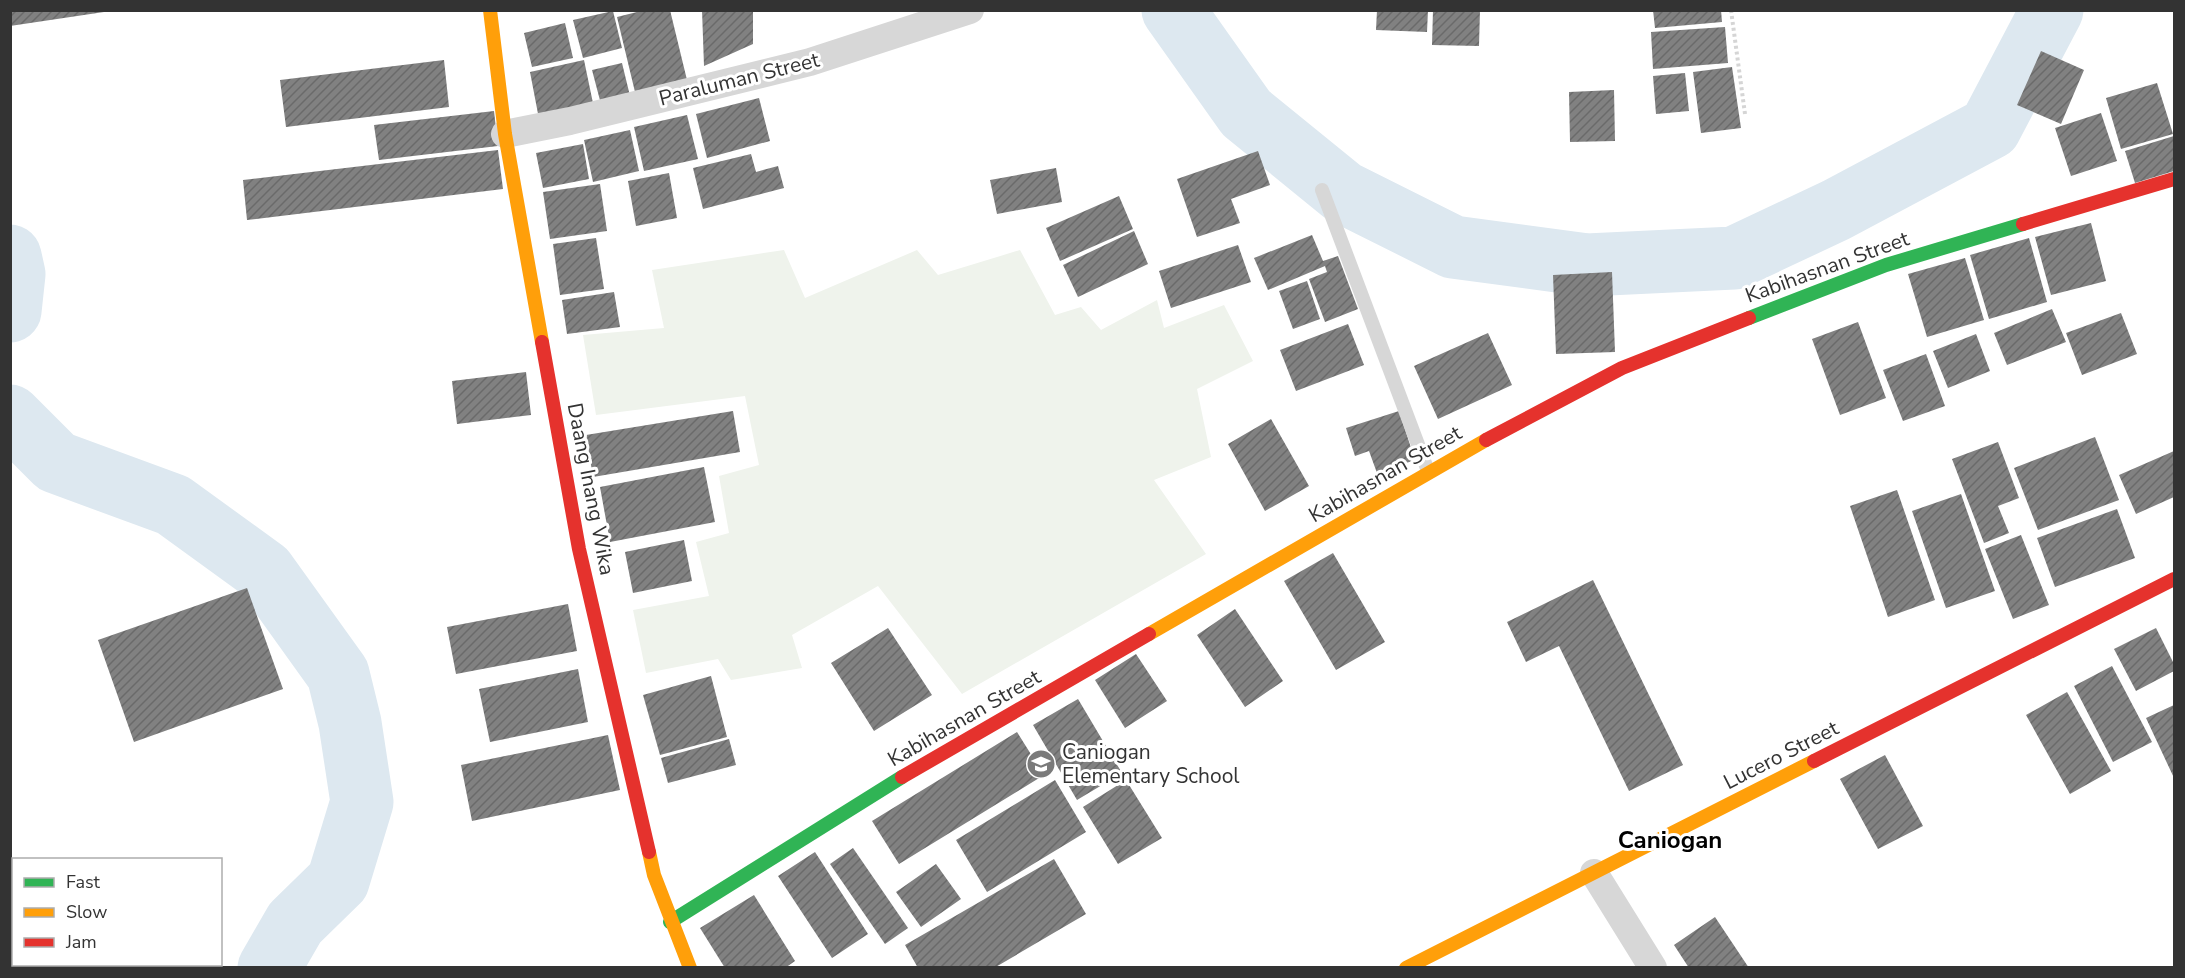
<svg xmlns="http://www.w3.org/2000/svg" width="2185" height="978" viewBox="0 0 2185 978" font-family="'Nunito Sans',sans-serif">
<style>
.green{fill:#eff3ec}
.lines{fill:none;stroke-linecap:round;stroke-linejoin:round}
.river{stroke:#dde8f0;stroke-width:63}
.building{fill:url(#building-hatch)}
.path{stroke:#d5d5d5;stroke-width:4;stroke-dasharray:3 3;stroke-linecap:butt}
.lane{stroke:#d7d7d7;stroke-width:14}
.street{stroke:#d7d7d7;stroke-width:28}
.fast{stroke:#30b455;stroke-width:14}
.slow{stroke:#ff9f0a;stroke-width:14}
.jam{stroke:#e5322d;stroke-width:14}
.labels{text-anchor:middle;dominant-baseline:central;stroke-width:6;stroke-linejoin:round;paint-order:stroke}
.street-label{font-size:21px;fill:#333;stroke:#fff}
.poi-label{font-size:21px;fill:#333;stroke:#fff;text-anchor:start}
.quarter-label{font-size:24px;font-weight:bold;fill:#000;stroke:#fff}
</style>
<defs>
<pattern id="building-hatch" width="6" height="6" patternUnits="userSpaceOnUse" patternTransform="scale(1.5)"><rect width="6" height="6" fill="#818181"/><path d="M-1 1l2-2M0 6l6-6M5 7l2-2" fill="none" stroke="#6a6a6a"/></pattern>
</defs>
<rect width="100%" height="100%" fill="#fff"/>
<path class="green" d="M784,250l21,48 112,-48 21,25 82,-25 35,65 26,-8 20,23 56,-30 7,28 60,-23 29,56 -56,28 14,68 -57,23 52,74 -244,140 -84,-108 -86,49 10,33 -71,12 -13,-21 -72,14 -13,-63 76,-14 -13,-54 33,-9 -10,-57 40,-11 -14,-69 -149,19 -13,-80 81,-7 -12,-58z"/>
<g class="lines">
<path class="river" d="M1173,10l73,103 97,79 110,55 134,18 147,-7 102,-48 154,-82 62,-118
M10,256l4,18 -4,37
M10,416l46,46 117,43 91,66 74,103 12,49 12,79 -24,79 -43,42 -26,45"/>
</g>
<path class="building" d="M10,10h94v2l-94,14z
M645,10h25l17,70 -52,12 -18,-75z
M702,10h51v34l-49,22z
M1377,10h51l-1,22 -51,-2z
M1433,10h47l-1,36 -47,-1z
M1653,10h68l1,12 -67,6z
M613,11l9,37 -39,10 -10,-38z
M565,23l8,35 -41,9 -8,-34z
M1725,27l3,36 -75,6 -2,-37z
M2041,51l43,19 -23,54 -44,-19z
M444,60l5,47 -163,20 -6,-47z
M584,60l10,48 -55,11 -9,-47z
M622,63l9,37 -29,8 -10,-38z
M1732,67l9,61 -40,5 -8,-61z
M1685,73l4,38 -33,3 -3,-38z
M2157,83l16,51 -52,15 -15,-51z
M1614,90l1,51 -45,1 -1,-50z
M759,98l11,43 -63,17 -11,-44z
M494,111l4,35 -119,14 -5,-35z
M2101,113l16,48 -46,15 -16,-48z
M687,115l11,44 -54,12 -10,-44z
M630,130l9,41 -46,11 -9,-42z
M2174,136v35l-39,12 -10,-32z
M583,144l6,35 -46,9 -7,-35z
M498,150l5,39 -256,31 -4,-40z
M1258,151l12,34 -39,14 9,24 -43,14 -20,-58z
M751,154l5,18 22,-6 6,22 -81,21 -10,-41z
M1056,168l6,34 -65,12 -7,-34z
M669,173l8,45 -41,8 -8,-45z
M600,184l7,47 -57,8 -7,-47z
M1119,196l14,33 -73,32 -14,-33z
M2091,223l15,58 -55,14 -16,-58z
M1134,231l14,33 -70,33 -15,-32z
M1312,235l11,26 15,-5 20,53 -33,13 -16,-43 18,-7 -2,-6 -57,24 -14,-32z
M596,238l8,51 -44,6 -7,-51z
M2029,238l18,64 -58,17 -19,-64z
M1238,245l13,37 -80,26 -12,-37z
M1965,258l19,62 -57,17 -19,-63z
M1612,272l3,80 -59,2 -3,-79z
M1307,281l13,38 -27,10 -14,-38z
M614,292l6,35 -53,7 -5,-34z
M2052,309l14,33 -59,23 -13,-32z
M2121,313l16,41 -55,21 -16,-42z
M1858,322l28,76 -46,17 -28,-76z
M1348,324l16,41 -68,26 -16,-41z
M1488,333l24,52 -74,34 -24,-53z
M1976,334l14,37 -42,17 -15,-37z
M1926,354l19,52 -42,15 -20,-51z
M526,372l5,43 -74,9 -5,-43z
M733,411l7,41 -147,25 -7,-42z
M1399,411l16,49 -38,13 -8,-22 -14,5 -9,-28z
M1271,419l38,67 -44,25 -37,-67z
M2095,437l24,63 -81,30 -24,-62z
M1998,442l21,56 -21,8 11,27 -25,10 -32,-84z
M2174,451v46l-38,17 -17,-39z
M704,467l11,55 -105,20 -10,-55z
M1897,490l38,110 -47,17 -38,-111z
M1961,494l34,97 -49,17 -34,-97z
M2117,509l18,49 -80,29 -18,-49z
M2021,535l28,70 -36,14 -28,-70z
M684,540l8,41 -59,12 -8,-41z
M1333,553l52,89 -49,28 -52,-89z
M1593,580l90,185 -54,26 -70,-145 -33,16 -19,-40z
M247,588l36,101 -149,53 -36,-102z
M568,604l9,47 -121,23 -9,-47z
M1235,609l48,72 -38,26 -48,-72z
M888,628l44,67 -58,36 -43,-68z
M2156,628l18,36v7l-38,20 -22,-42z
M1136,654l31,47 -42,27 -30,-48z
M2112,666l40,76 -39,20 -39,-76z
M578,669l10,53 -98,20 -11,-53z
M711,676l16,61 -67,18 -17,-60z
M2067,692l44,79 -41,23 -44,-79z
M1078,699l44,74 -45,27 -44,-75z
M2174,705v73l-28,-60z
M1017,732l27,43 -145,89 -27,-43z
M608,735l12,55 -148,31 -11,-56z
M729,739l7,26 -68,18 -7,-25z
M1885,755l38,71 -45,23 -38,-70z
M1055,780l31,52 -99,60 -31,-52z
M1126,780l36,58 -44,26 -35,-57z
M853,848l55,80 -23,16 -55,-80z
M815,852l53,82 -36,24 -54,-82z
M1054,859l32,55 -92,54h-76l-13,-23z
M936,864l25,35 -40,28 -25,-35z
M754,895l41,66 -10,7h-60l-25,-40z
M1715,917l34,51h-60l-15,-23z"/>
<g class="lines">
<path class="path" d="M1731,10l14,104"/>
<path class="lane" d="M1322,190l106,281"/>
<path class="street" d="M505,134l65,-13 240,-59 160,-52
M1594,873l59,95"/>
<path class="fast" d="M1749,318l137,-53 137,-41
M670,922l232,-145"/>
<path class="slow" d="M490,10l15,124 37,208
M1149,634l337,-194
M649,852l5,23 36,93
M1406,968l408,-207"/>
<path class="jam" d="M2023,224l151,-45
M542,342l37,207 70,303
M1486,440l136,-72 127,-50
M1814,761l360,-182
M902,777l247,-143"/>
</g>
<defs>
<g id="school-disc" transform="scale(1.5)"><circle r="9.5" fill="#7a7a7a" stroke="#fff"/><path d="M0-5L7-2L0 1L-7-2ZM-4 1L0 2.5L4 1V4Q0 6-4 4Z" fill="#fff"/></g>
</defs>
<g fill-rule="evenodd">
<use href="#school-disc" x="1041" y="764"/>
</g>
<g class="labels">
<g class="street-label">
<text transform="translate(739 79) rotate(-14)">Paraluman Street</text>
<text transform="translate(1827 267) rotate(-20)">Kabihasnan Street</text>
<text transform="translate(1385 474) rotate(-30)">Kabihasnan Street</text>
<text transform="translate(591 489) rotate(79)">Daang Inang Wika</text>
<text transform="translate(964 718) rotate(-30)">Kabihasnan Street</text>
<text transform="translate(1781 755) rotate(-27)">Lucero Street</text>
</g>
<g class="poi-label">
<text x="1062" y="752">Caniogan<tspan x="1062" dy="24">Elementary School</tspan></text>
</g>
<g class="quarter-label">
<text x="1670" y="840">Caniogan</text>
</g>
</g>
<rect width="2185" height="978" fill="none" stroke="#333333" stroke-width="24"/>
<rect x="12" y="858" width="210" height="108" fill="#ffffff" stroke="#adadad" stroke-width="1.5"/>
<rect x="24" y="878" width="30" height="9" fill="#30b455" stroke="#adadad" stroke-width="1.5"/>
<text x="66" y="888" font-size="18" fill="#333333">Fast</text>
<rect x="24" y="908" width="30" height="9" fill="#ff9f0a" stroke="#adadad" stroke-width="1.5"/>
<text x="66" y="918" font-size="18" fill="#333333">Slow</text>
<rect x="24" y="938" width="30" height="9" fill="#e5322d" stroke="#adadad" stroke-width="1.5"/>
<text x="66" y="948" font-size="18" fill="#333333">Jam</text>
</svg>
